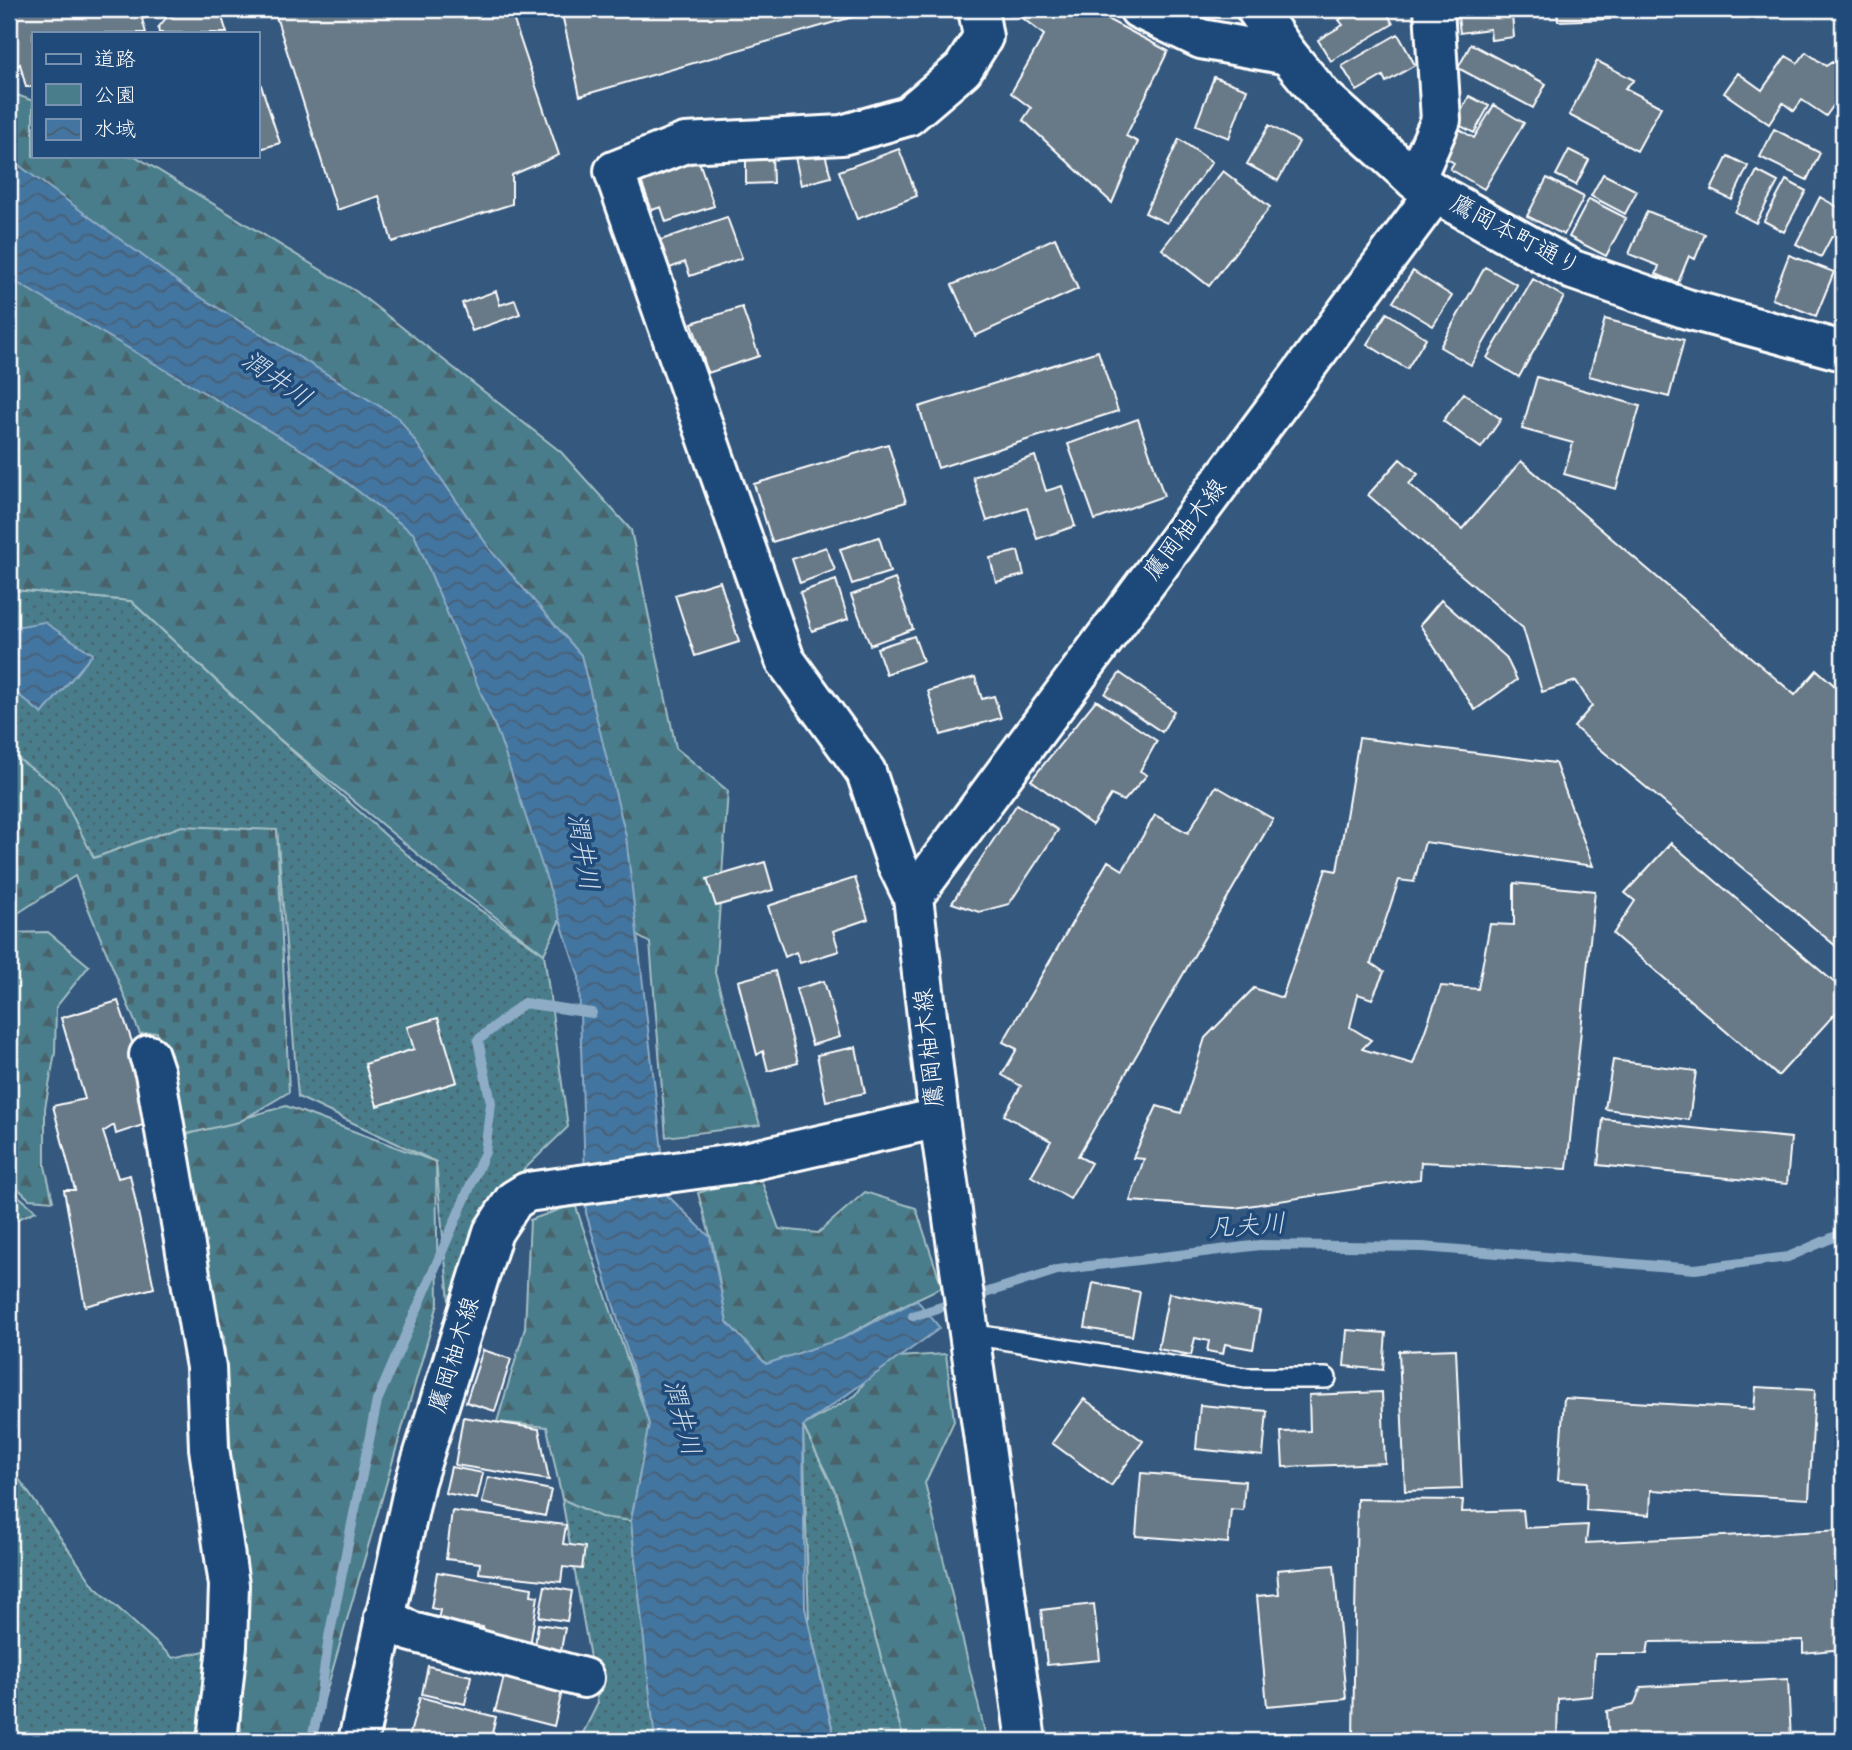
<svg xmlns="http://www.w3.org/2000/svg" width="1852" height="1750" viewBox="0 0 1852 1750" font-family="Mynerve,'Klee One',sans-serif">
<style>
.green{fill:url(#green-dots);stroke:#a4bec5;stroke-width:2}
.forest{fill:url(#forest-firs);stroke:#a4bec5;stroke-width:2}
.cemetery{fill:url(#cemetery-stones);stroke:#a4bec5;stroke-width:2}
.water{fill:url(#water-waves);stroke:#8eacc6;stroke-width:2}
.lines{fill:none;stroke-linecap:round;stroke-linejoin:round}
.stream{stroke:#8eacc6;stroke-width:10}
.building{fill:#677987;stroke:#fff;stroke-width:2}
.lane-casing{stroke:#fff;stroke-width:24}
.street-casing{stroke:#fff;stroke-width:44}
.secondary-casing{stroke:#fff;stroke-width:44}
.lane{stroke:#1f4a7a;stroke-width:19}
.street{stroke:#1f4a7a;stroke-width:38}
.secondary{stroke:#1f4a7a;stroke-width:38}
.labels{text-anchor:middle;dominant-baseline:central;stroke-width:7;stroke-linejoin:round;paint-order:stroke}
.street-label{font-size:24px;fill:#fff;stroke:#1f4a7a}
.water-label{font-size:26px;font-style:italic;fill:#d0dce7;stroke:#1f4a7a}
</style>
<defs>
<pattern id="green-dots" width="8" height="8" patternUnits="userSpaceOnUse" patternTransform="scale(1.75)"><rect width="8" height="8" fill="#497d8b"/><path d="M2 2h.1M6 6h.1" fill="none" stroke="#4a646c" stroke-width="1.8" stroke-linecap="round"/></pattern>
<pattern id="forest-firs" width="22" height="20" patternUnits="userSpaceOnUse" patternTransform="scale(1.75)"><rect width="22" height="20" fill="#497d8b"/><path d="M5 1l3.5 6h-7zM16 11l3.5 6h-7z" fill="#4a646c"/></pattern>
<pattern id="cemetery-stones" width="16" height="16" patternUnits="userSpaceOnUse" patternTransform="scale(1.75)"><rect width="16" height="16" fill="#497d8b"/><path d="M2 7V4a2 2 0 0 1 4 0v3zM10 15v-3a2 2 0 0 1 4 0v3z" fill="#4a646c"/></pattern>
<pattern id="water-waves" width="16" height="10" patternUnits="userSpaceOnUse" patternTransform="scale(1.75)"><rect width="16" height="10" fill="#4375a0"/><path d="M0 5q4-4 8 0t8 0" fill="none" stroke="#485e72"/></pattern>
</defs>
<rect width="100%" height="100%" fill="#35587e"/>
<filter id="ink" filterUnits="userSpaceOnUse"><feTurbulence type="fractalNoise" baseFrequency=".0143" numOctaves="2"/><feDisplacementMap in="SourceGraphic" scale="14" xChannelSelector="R" yChannelSelector="G"/><feConvolveMatrix kernelMatrix="1 2 1 2 8 2 1 2 1" color-interpolation-filters="sRGB"/></filter>
<g filter="url(#ink)">
<path class="green" d="M15,590l116,11 140,131 161,145 112,77 24,173 -65,63 -53,122 -14,-150 -138,-65 -21,-267 -109,1 -74,27 -68,-93 -17,-14v-155z
M9,1188l27,23 -27,12z
M803,1426l33,67 68,248h-69l-26,-118z
M19,1479l76,108 78,71 54,-12 -10,95h-208v-259z
M562,1499l69,22 22,196 4,24h-78l19,-38z"/>
<path class="forest" d="M9,92l24,9v55h102l222,136 204,160 70,78 45,218 52,43 -13,182 45,152 -94,12 -16,-194 -80,-45 -26,56 -80,-61 -186,-155 -147,-137 -116,-11 -6,6z
M48,932l41,34 -33,41 -1,46 -10,55v58l8,35 -24,-2 -20,-19v-247z
M286,1106l150,56 2,142 -126,437h-71l-3,-167 -14,-237 -18,-37 -24,-164z
M759,1174l20,55 39,4 47,-41 51,16 26,79 -59,28 -63,36 -54,13 -37,-29 -16,-89 -15,-53z
M575,1204l74,220 -18,97 -30,-4 -39,-18 -15,-72 -50,-5 28,-94 5,-108z
M946,1354l8,67 -29,62 62,258h-83l-68,-248 -33,-67 53,-31 24,-37z"/>
<path class="cemetery" d="M9,752l49,36 36,70 88,-32 95,4 12,262 -50,30 -57,13 -25,-103 -17,2 -65,-158 -66,43z"/>
<path class="water" d="M9,158l183,134 207,126 93,134 89,103 45,181 41,359 43,42 17,85 39,42 77,-26 74,-38 23,28 -137,98 2,182 30,133h-180l-24,-220 18,-97 -63,-211 -7,-236 -80,-241 -85,-202 -102,-78 -303,-178z
M44,622l49,32 -51,60 -33,-27v-59z"/>
<g class="lines">
<path class="stream" d="M913,1316l144,-46 203,-25 163,2 272,22 93,-12 55,-24
M311,1741l7,-28 11,-76 48,-236 108,-249 6,-49 -13,-63 46,-37 68,10"/>
</g>
<path class="building" d="M9,9h161l-28,10 4,14h-113v54h-7l-6,-23 -11,8z
M192,9h24l4,2 7,22h-68l-1,-5 8,-10z
M276,9h234l49,146 -47,20v29l-120,38 -13,-46 -42,14 -63,-200z
M564,9h316l-300,87 -18,-82z
M1011,9h77l80,42 -42,85 12,6 -26,61 -89,-83 8,-12 -20,-15 33,-58z
M1311,9h23l-19,9z
M1357,9h28l8,15 -62,37 -13,-21 25,-15 -4,-5z
M1457,9h66l1,5 -12,1 2,22 -23,3 -1,-11 -30,4z
M1557,9h53v10l-52,2z
M1398,34l17,31 -29,17 -3,-6 -26,15 -15,-25z
M1471,44l75,40 -13,24 -75,-40z
M1806,52l20,14 6,-4 11,8v22l-17,24 -24,-16 -8,11 -11,-8 -14,21 -45,-31 14,-20 24,17 24,-34 12,7z
M1597,61l37,19 -9,8 36,19 -24,44 -68,-36z
M257,73l23,70 -23,7z
M1214,77l33,12 -18,49 -33,-13z
M1469,96l20,10 -15,27 -19,-10z
M1494,105l30,18 -40,66 -34,-20 4,-6 -13,-8 16,-27 17,10z
M1269,125l30,17 -21,39 -31,-17z
M1774,129l46,24 -13,27 -47,-23z
M1179,139l33,23 -45,61 -22,-10z
M899,149l18,47 -60,23 -18,-48z
M824,150l7,27 -30,8 -6,-28z
M1569,150l20,10 -13,25 -20,-10z
M746,155h26l1,28 -27,1z
M1728,156l20,10 -16,34 -21,-10z
M699,161l15,45 -48,16 -5,-15 -9,3 -11,-29z
M1223,171l47,36 -61,79 -47,-37z
M1757,171l21,11 -22,41 -21,-11z
M1603,174l34,17 -12,23 -34,-18z
M1547,178l37,19 -20,38 -37,-19z
M1786,180l20,11 -22,41 -20,-11z
M1820,197l23,13v22l-2,5 -9,-1 -11,21 -25,-13z
M1589,199l37,19 -20,38 -37,-19z
M1647,211l58,23 -10,25 -6,-3 -11,27 -22,-9 3,-8 -30,-12z
M727,217l15,41 -52,18 -5,-14 -20,8 -10,-28z
M1055,238l23,51 -103,47 -23,-51z
M1789,255l45,17 -18,44 -44,-17z
M1485,267l32,18 -46,80 -31,-18z
M1413,271l39,25 -19,30 -40,-24z
M1533,279l31,18 -45,80 -32,-19z
M496,291l4,14 15,-5 5,14 -48,17 -10,-28z
M742,307l17,49 -51,17 -16,-50z
M1387,313l39,25 -19,31 -40,-25z
M1605,319l79,21 -15,57 -80,-21z
M1098,351l20,60 -180,57 -19,-61z
M1537,377l103,29 -24,83 -52,-15 9,-31 -51,-14z
M1464,393l37,26 -20,29 -38,-27z
M1138,419l26,77 -69,24 -27,-76z
M888,444l18,58 -134,40 -18,-58z
M1035,456l11,35 16,-5 13,40 -38,13 -10,-31 -40,13 -14,-44z
M1400,459l18,15 -9,10 53,45 59,-68 274,234 22,-25 26,23v259l-269,-225 18,-21 -16,-25 -34,11 -19,-64 -155,-133z
M879,537l11,35 -38,12 -12,-35z
M826,547l9,23 -35,13 -8,-24z
M1018,551l6,24 -28,7 -6,-24z
M895,579l18,50 -43,16 -19,-50z
M836,580l12,39 -36,12 -12,-39z
M720,581l19,61 -44,14 -20,-61z
M1441,600l65,57 11,23 -42,30 -55,-85z
M914,636l9,25 -37,13 -9,-26z
M1120,673l54,38 -12,21 -57,-38z
M975,677l7,22 12,-3 7,22 -60,17 -13,-44z
M1096,700l61,41 -17,30 7,4 -23,26 -13,-6 -19,30 -61,-45z
M1359,738l196,25 38,103 -168,-24 -11,40 -15,-2 -28,83 13,9 -12,27 -14,-5 -8,33 21,13 -9,9 51,15 28,-78 37,3 12,-65 24,1v-42l81,8 -28,278 -146,-7 -1,17 -185,29 -105,-7 14,-42 -11,-1 24,-52 24,7 24,-75 49,-50 28,10 44,-129 11,2z
M1216,786l57,33 -195,337 13,7 -21,36 -39,-23 20,-35 -47,-26 17,-29 -19,-11 15,-26 -14,-7 105,-181 15,9 32,-55 33,18z
M1017,804l41,26 -49,74 -30,8 -27,-9z
M1671,843l172,147v15l-65,71 -165,-142 22,-33 -10,-8z
M765,862l8,28 -57,16 -9,-27z
M855,878l13,41 -35,12 6,20 -39,12 -4,-11 -11,5 -17,-51z
M775,971l23,92 -30,8 -5,-20 -6,4 -19,-74z
M824,981l16,56 -28,8 -16,-56z
M118,1001l36,105 -8,18 -30,10 -2,-9 -11,7 15,46 12,-3 24,113 -69,18 -21,-116h11l-22,-84 32,-7 -24,-81z
M438,1018l19,64 -80,24 -12,-42 49,-15 -7,-22z
M856,1047l9,46 -39,8 -9,-46z
M1613,1060l83,11 -7,49 -84,-11z
M1603,1119l188,19 -4,46 -189,-19z
M1093,1283l47,9 -8,44 -47,-8z
M1169,1293l91,18 -7,38 -28,-5 -2,10 -16,-3 2,-10 -14,-3 -4,17 -33,-6z
M1347,1330l39,3 -3,37 -39,-4z
M1456,1349l6,140 -57,2 -6,-140z
M483,1350l28,9 -16,52 -29,-9z
M1756,1387l59,3 -6,109 -158,-9 -1,25 -64,-5 1,-28 -29,-2 6,-82 190,11z
M1382,1392l3,71 -102,4 -2,-35 29,-1 -1,-36z
M1084,1399l59,42 -32,45 -59,-43z
M1200,1405l67,6 -4,45 -67,-7z
M463,1417l76,12 10,51 -94,-15z
M451,1467l32,6 -6,26 -32,-6z
M1141,1473l104,8 -2,29 -12,-1 -3,34 -92,-7z
M488,1477l63,13 -6,26 -63,-13z
M1357,1499l106,1 -1,12 61,-2 2,18 63,-3 -2,18 257,-13v119l-40,4v-13l-154,2 -2,12h-52l-3,42 -34,3 -1,42h-133l-71,-3z
M452,1511l114,14 -3,19 22,3 -3,22 -19,-2 -2,15 -82,-9 1,-10 -34,-4z
M1334,1565l12,134 -79,7 -10,-110 22,-2 -2,-24z
M437,1572l95,16 -1,7 7,1 -9,56 -48,-14 2,-11 -45,-7 2,-10 -9,-2z
M545,1586l27,5 -5,30 -28,-4z
M1094,1604l6,56 -53,5 -6,-55z
M538,1624l27,4 -4,22 -26,-4z
M428,1666l43,10 -6,28 -43,-10z
M505,1673l58,14 -9,39 -59,-15z
M1788,1679l3,62h-182l-2,-30 27,-6 7,-18z
M420,1697l76,20 -6,24h-82z
M1823,1734h20v7h-19z"/>
<g class="lines">
<g class="lane-casing">
<path id="lane" d="M970,1334l276,44h80"/>
</g>
<g class="street-casing">
<path id="street" d="M1139,9l62,30 87,16
M1415,180l26,-60 -7,-111
M913,897l-17,-35 -30,-90 -81,-112 -171,-489 71,-28 157,-8 66,-19 55,-47 20,-32 -5,-28
M149,1055l6,18 51,294 3,81 20,137 -2,61 -10,95
M384,1617l28,15 172,46"/>
</g>
<g class="secondary-casing">
<path id="secondary" d="M1256,9l32,46 34,41 93,84 20,13 138,77 114,39 156,42
M939,1118l87,623
M358,1741l57,-259 78,-250 21,-32 13,-8 214,-29 198,-45 -26,-221 522,-704"/>
</g>
<use href="#lane" class="lane"/>
<use href="#street" class="street"/>
<use href="#secondary" class="secondary"/>
</g>
</g>
<g class="labels">
<g class="street-label">
<text transform="translate(1515 236) rotate(28)">鷹岡本町通り</text>
<text transform="translate(1186 530) rotate(-53)">鷹岡柚木線</text>
<text transform="translate(930 1048) rotate(-96)">鷹岡柚木線</text>
<text transform="translate(455 1355) rotate(-73)">鷹岡柚木線</text>
</g>
<g class="water-label">
<text transform="translate(276 380) rotate(35)">潤井川</text>
<text transform="translate(582 852) rotate(80)">潤井川</text>
<text transform="translate(1247 1227) rotate(-4)">凡夫川</text>
<text transform="translate(681 1418) rotate(75)">潤井川</text>
</g>
</g>
<rect width="1852" height="1750" fill="none" stroke="#1f4a7a" stroke-width="35"/>
<rect x="18" y="18" width="1817" height="1715" fill="none" stroke="#fff" stroke-width="2.5" filter="url(#ink)"/>
<rect x="32" y="32" width="228" height="126" fill="#1f4a7a" stroke="#7992af" stroke-width="2"/>
<rect x="46" y="54" width="35" height="10" fill="#1f4a7a" stroke="#7992af" stroke-width="2"/>
<text x="94" y="66" font-size="21" fill="#ffffff">道路</text>
<rect x="46" y="84" width="35" height="21" fill="#497d8b" stroke="#7992af" stroke-width="2"/>
<text x="94" y="102" font-size="21" fill="#ffffff">公園</text>
<rect x="46" y="119" width="35" height="21" fill="url(#water-waves)" stroke="#7992af" stroke-width="2"/>
<text x="94" y="136" font-size="21" fill="#ffffff">水域</text>
</svg>
